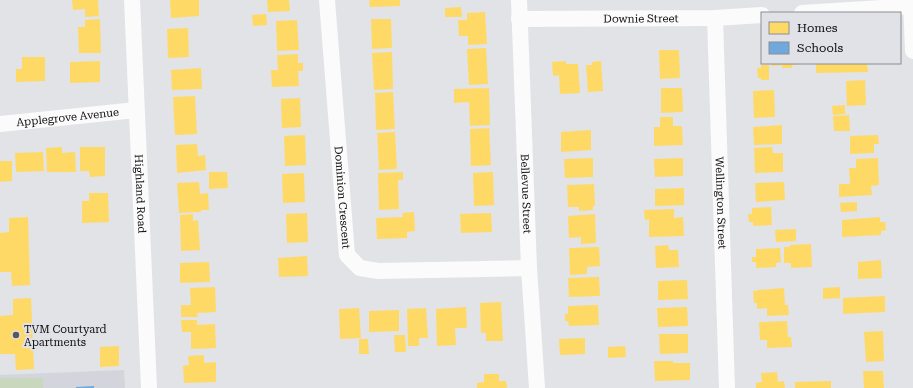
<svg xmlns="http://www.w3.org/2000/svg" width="913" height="388" viewBox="0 0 913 388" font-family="'Roboto Serif',serif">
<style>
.built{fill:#d2d5dc}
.green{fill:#c9d8bd}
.homes{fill:#ffd966}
.schools{fill:#6fa8dc}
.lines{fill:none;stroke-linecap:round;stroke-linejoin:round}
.minor{stroke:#fbfbfb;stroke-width:16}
.poi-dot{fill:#58585a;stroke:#e0e2e8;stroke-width:1.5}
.labels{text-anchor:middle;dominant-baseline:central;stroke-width:4;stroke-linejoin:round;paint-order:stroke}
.street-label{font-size:11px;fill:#0d0d0f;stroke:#e0e2e8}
.poi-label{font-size:11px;fill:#0d0d0f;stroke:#e0e2e8;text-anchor:start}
</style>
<rect width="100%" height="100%" fill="#e2e3e6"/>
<path class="built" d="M124,370l1,18h-125v-13z"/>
<path class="green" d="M0,378h43v10h-43z"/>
<path class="homes" d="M72,0h26l1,16 -14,1v-8l-12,1z
M170,0h29v16l-28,2z
M267,0h22l1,11 -22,1z
M369,0h31v6l-30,1z
M461,7l1,10h-17v-9z
M485,12l2,32 -19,1v-9h-9l-1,-16h9v-7z
M266,14l1,11 -14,1 -1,-11z
M100,19l1,34h-22l-1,-26h7v-7z
M371,19h20l1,29 -20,1z
M297,20l2,30 -22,1 -1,-30z
M188,28l1,29 -21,1 -1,-29z
M486,48l2,36 -19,1 -2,-36z
M659,50h20l1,28 -20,1z
M392,52l1,37 -19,1 -2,-37z
M298,54v9h5v8h-5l1,15 -27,1 -1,-17h7l-1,-15z
M22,57h23v24l-29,1v-13h6z
M100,61v21l-30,1v-21z
M566,61v3h12l2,29 -20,1 -1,-19 -6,1 -1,-14z
M601,61l2,30 -15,1 -2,-27h6v-3z
M772,63h26v2h-6v3h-10v-3l-10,1z
M816,63h51l1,9 -52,1z
M761,65h8v15h-8v-2h-3l-1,-10h4z
M201,68l1,21 -30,1 -1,-20z
M865,80l1,25 -19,1 -1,-25z
M489,88l1,37 -20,1 -1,-24 -15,1v-14z
M661,88h21l1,24 -22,1z
M774,90l1,27 -21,1 -1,-27z
M393,92l2,37 -19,1 -1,-37z
M195,96l2,38 -22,1 -2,-38z
M300,98l1,29 -19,1 -1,-29z
M845,105v9l-12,1 -1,-9z
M849,115l1,16h-16l-1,-15z
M660,117h13v9h9l1,19 -29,1v-19h6z
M782,125v19l-28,1 -1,-18z
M489,128l2,37 -20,1 -1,-37z
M591,130v20l-30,2v-20z
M395,132l2,37 -18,1 -2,-37z
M305,135l1,30 -21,1 -1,-30z
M878,135l1,9h-5v9l-24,1v-18z
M197,144l1,12 7,-1 1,15 -29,3 -1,-28z
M62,147v6l13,-1 1,20h-29l-1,-24z
M80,147h25v29l-15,1 -1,-6h-9z
M772,147l1,6h10v19l-28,1 -1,-25z
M43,152l1,19 -28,1 -1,-19z
M593,158v19l-28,1 -1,-19z
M683,158v18l-28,1 -1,-18z
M878,158l1,27 -8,1 1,9 -33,2v-13h11l-1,-16h7v-9z
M0,161h12v20l-12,1z
M209,172h18l1,16 -19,1z
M403,172v8h-5l1,29 -20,1 -1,-37z
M493,172l1,33 -20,1 -1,-33z
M304,173l1,29 -22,1 -1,-29z
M199,182l1,12 8,-1 1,17h-8v2l-22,1 -2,-30z
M784,182l1,18 -29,2 -1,-19z
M594,184l1,22h-2v4l-14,1v-4h-11l-1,-22z
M684,188v17l-29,1v-17z
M89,193h19l1,29 -27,1v-22h7z
M857,202v9l-16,1 -1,-9z
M771,207l1,18 -19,1v-4h-4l-1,-8h4v-6z
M674,209v9l9,-1 1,19 -35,1v-18l-4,1 -1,-10z
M414,212l1,19 -8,1v6l-30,1 -1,-21 27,-1 -1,-4z
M307,213l1,29 -21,1 -1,-29z
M491,213l1,19 -31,1 -1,-19z
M193,214v7l5,-1 2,30 -19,1 -1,-36z
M595,214l1,29 -15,1v-7l-12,1 -1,-22z
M28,217l2,68 -18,1 -1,-14h-11v-39l9,-1v-14z
M880,217v5h5l1,8 -5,1v4l-39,2v-17z
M796,229v12l-20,1 -1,-12z
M811,244l1,23 -21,1v-5h-7v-16h6v-2z
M668,245l1,5h9l1,17 -23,1 -1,-22z
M599,247l1,19 -13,1v7l-17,1 -1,-27z
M780,248l1,14 -5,1v4l-20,1v-6h-4v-5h4v-8z
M307,256l1,20 -29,1 -1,-19z
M881,260l1,18 -24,1v-17z
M209,262l1,20 -30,1v-20z
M599,277l1,19 -31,1 -1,-19z
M687,280l1,19 -30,1v-19z
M215,287l1,25 -19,1 1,4h-17v-12h10l-1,-17z
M840,287v11l-17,1v-11z
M784,288l1,17h3l1,10 -22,1v-8l-10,1v-6h-3l-1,-12h4v-1z
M885,296v16l-42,2v-16z
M31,298l3,71 -18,1 -1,-16h-15v-38l13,-1v-16z
M501,302l2,39h-17v-8h-5l-1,-30z
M598,305l1,20 -30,1 -1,-5h-3v-7h3v-8z
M466,307l1,21h-12l1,17 -19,1 -1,-37z
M687,307l1,19 -30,1 -1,-19z
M359,308l2,30 -21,1 -1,-30z
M426,308l2,30h-9v8h-11l-1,-37z
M399,310v21l-30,1v-21z
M181,320h16v5l18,-1 1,24 -25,1v-17h-9z
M787,321l1,16h3l1,10 -25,1v-8h-7l-1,-18z
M883,331l1,30 -18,1 -2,-30z
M659,334h29v19l-28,1z
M394,335h11l1,17h-11z
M585,338v16l-25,1 -1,-16z
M359,339h9l1,15h-10z
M119,346v20l-19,1v-20z
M625,346l1,11 -18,1v-11z
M204,355v8l12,-1v20l-32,1 -1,-17 6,-1 -1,-9z
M654,361h19v2h17v17l-35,1z
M863,371h20l1,17h-20z
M777,372l1,10 6,-1 1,7h-29v-5l6,-1 -1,-9z
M484,374h15v7h7l1,7h-30v-5l7,-1z
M831,381v7h-36v-6z"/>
<path class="schools" d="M94,386v2h-18v-1z"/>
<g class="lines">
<g class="minor">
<path id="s1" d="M132,0l17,388"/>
<path id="s2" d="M327,0l20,255 13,13 18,3 151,-3"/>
<path id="s3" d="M519,0l10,268 8,120"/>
<path d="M911,0l2,51"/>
<path d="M802,13l111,-7"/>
<path id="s4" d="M715,18l12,370"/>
<path id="s5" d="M519,19l196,-1 47,-3"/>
<path id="s6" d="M0,124l136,-14"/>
</g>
</g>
<circle class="poi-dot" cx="16" cy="335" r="4"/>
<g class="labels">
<g class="street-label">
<text stroke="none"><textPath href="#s5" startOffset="122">Downie Street</textPath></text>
<text stroke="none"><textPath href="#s6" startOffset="68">Applegrove Avenue</textPath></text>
<text stroke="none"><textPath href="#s1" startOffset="194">Highland Road</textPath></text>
<text stroke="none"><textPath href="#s3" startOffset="194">Bellevue Street</textPath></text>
<text stroke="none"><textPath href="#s2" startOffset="198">Dominion Crescent</textPath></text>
<text stroke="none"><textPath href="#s4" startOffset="185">Wellington Street</textPath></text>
</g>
<g class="poi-label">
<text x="24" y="329">TVM Courtyard<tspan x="24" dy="13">Apartments</tspan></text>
</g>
</g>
<rect x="761" y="12" width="140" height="52" fill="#e0e2e8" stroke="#8c8d91"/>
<rect x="769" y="22" width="20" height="12" fill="#ffd966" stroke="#8c8d91"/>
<text x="797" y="32" font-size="12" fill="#0d0d0f">Homes</text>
<rect x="769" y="42" width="20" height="12" fill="#6fa8dc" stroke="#8c8d91"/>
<text x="797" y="52" font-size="12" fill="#0d0d0f">Schools</text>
</svg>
